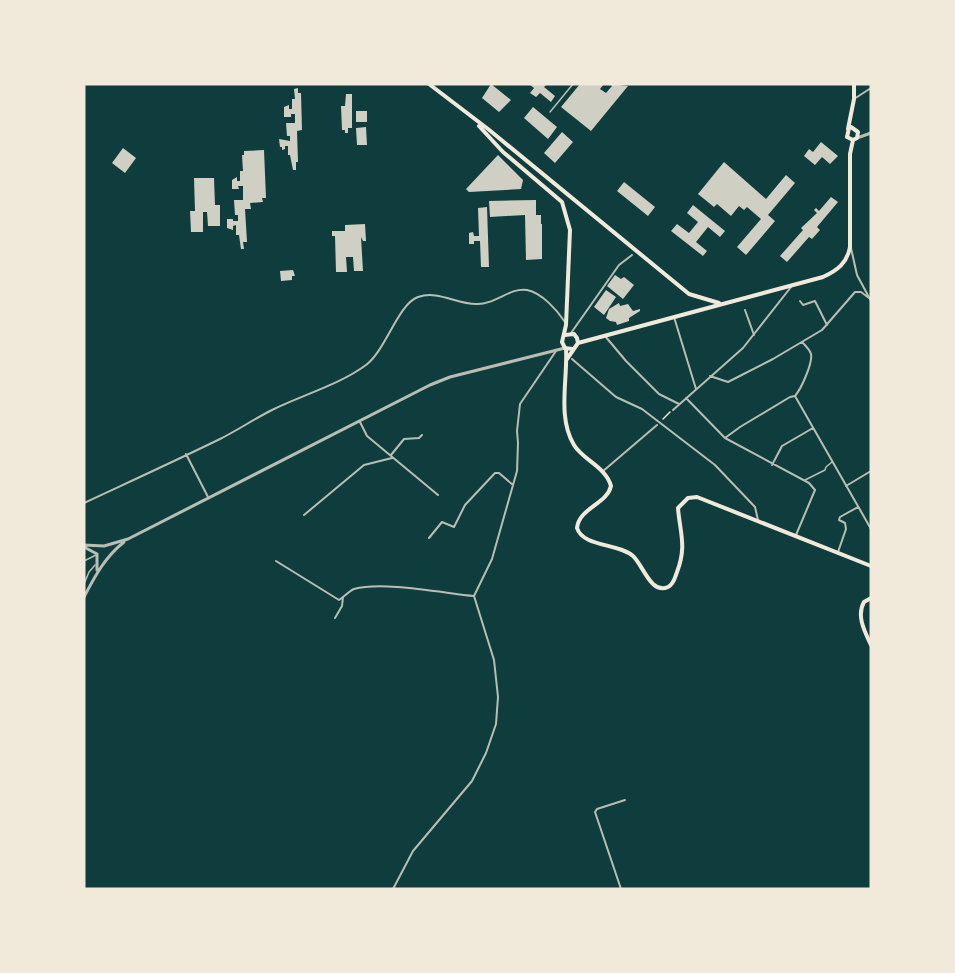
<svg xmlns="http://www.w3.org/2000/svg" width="955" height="973" viewBox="0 0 955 973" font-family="Quicksand,sans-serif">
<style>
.building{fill:#cfcfc3}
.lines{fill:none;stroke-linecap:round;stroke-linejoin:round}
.path{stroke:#f1e9da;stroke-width:1.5}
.service{stroke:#b8beb3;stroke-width:1.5}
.pedestrian{stroke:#b8beb3;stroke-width:1.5}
.minor{stroke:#b8beb3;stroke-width:2}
.tertiary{stroke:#b8beb3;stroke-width:3}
.secondary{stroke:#f1e9da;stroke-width:4}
</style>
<rect width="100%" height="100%" fill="#0f3d3e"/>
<path class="building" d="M491,84l20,16 -12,12 -17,-14z
M529,84h18l-3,3 11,9 -4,6 -11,-9 -4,4 -6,-4 4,-5z
M580,84h24l-4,5 6,4 6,-7 -2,-2 18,2 -37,45 -30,-24z
M298,88v5h3l1,37 -5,1 1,31h-2v8h-3l-3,-15h-2v-9h-3v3l-3,1v-3h-2l-1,-8 11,2v-5h-3l-1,-13h9v-9h-4v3h-7v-10l5,-2v4h3v-10h3l-1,-10z
M346,94h6v34h-4v5h-3v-3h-3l-1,-24h4z
M533,107l24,20 -9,12 -24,-21z
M356,111h11v11h-11z
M366,127l1,18h-10l-1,-17z
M562,132l11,10 -18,21 -11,-10z
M821,142l17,14 -8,8 -8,-7 -7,8 -11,-9 5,-7 4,3z
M123,148l13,10 -11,15 -13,-10z
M264,150l2,48h-4l1,4 -13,1 1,6h-6l2,33h-4l1,7h-3l-2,-14h-3v-10l-3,1v4l-6,-2v-9h6v2h5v-6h-3l-1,-15h9v-14h-5l1,3h-7v-9l5,-3v4h3v-10h3l-1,-16h2v-4z
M498,155l25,25 -2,9 -52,3 -3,-3z
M724,162l42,37 20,-24 9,8 -27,32 7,6 -29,34 -9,-8 24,-28 -14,-12 -3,3 -5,-4 -8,10 -14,-12 -3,3 -16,-13z
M194,178h20l1,27h5v21h-12l-1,-14h-4v20h-12l-1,-21h5z
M624,182l31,25 -7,9 -31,-25z
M831,197l7,5 -21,25 3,3 -8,9 -3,-2 -22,25 -7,-6 23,-26 -2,-2 16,-15 -3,-3 2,-2 3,3z
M536,200v15h5v9h1v35l-16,1 -1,-45 -35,2 -1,-16z
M693,205l32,26 -5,6 -12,-10 -12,15 11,9 -4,5 -32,-25 6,-7 12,9 9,-11 -11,-9z
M487,207l2,60h-8l-1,-26h-6v3h-5v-11l4,-1 1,4h5l-1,-28z
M365,224l1,17h-3l-2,-4 2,34h-9l-1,-14h-7l1,15h-11l-1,-36h-3v-5h13v-6z
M293,270l2,6h-3v4l-11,1 -1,-10z
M615,275l6,4 3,-2 10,8 -11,14 -16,-13z
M606,290l10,7 -12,18 -10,-8z
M619,303l1,3 8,-2 5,7 7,-2v2l-11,7v3l-12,4 -1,-3 -6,-1 -4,-3 3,-9z"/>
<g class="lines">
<path class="path" d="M663,419l7,-7"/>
<path class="service" d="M84,561l12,-6
M84,584l5,-12 6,-7"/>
<path class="pedestrian" d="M550,112l23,-28
M805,480l20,-10 1,-3 6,-5"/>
<path class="minor" d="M854,99l17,-11
M851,248l6,27 14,26
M800,301l3,4 12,-4 12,24
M745,310l9,25
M674,317l22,72
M571,333l48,-68 13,-10
M605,336l21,25 33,33 20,10
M572,359l44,38 26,12 73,56 40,42 3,13
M710,376l18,6 45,-23 49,-29 33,-38h6l8,6
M795,396l76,133
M686,398l39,40 84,45 6,7 -19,45
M673,410l70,-62 48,-61
M360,422l7,14 71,59
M725,438l15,-11 50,-30 5,-1c6,-7 18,-33 16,-42 -1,-4 -6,-9 -9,-12
M186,454l22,43
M391,455l13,-16 15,-1 3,-3
M772,465l10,-19 31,-18
M602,472l55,-47
M846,486l25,-15
M84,503c45,-21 91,-42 136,-64 18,-9 34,-20 52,-29 30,-15 67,-25 94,-45 20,-15 32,-61 52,-68 20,-7 38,7 58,7 19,1 34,-17 51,-14 15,3 30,20 38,32
M304,515l60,-50 28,-7
M429,538l13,-16 12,5 11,-22 30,-32h4l14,12
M838,552l8,-23 -1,-6 -6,-3 1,-3 18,-10
M276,561l63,39c5,-3 10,-9 15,-11 29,-8 89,4 120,7
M335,618l7,-12 1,-9
M393,889l20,-38 59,-70 14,-28 10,-29 2,-27 -4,-37 -20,-64 18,-37 25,-88 1,-28 -1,-12 3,-27 36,-53
M621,889l-26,-77 2,-3 28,-9"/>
<path class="tertiary" d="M857,138l14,-5
M84,545l20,1 24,-7 302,-154 20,-8 115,-29
M84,547l13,7
M97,570v-16
M84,597c11,-21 21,-40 40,-55"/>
<path class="secondary" d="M429,84l59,45 201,165 30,9
M479,126l24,26 59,50 8,28 -4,95 -4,17 3,6 7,1
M851,127l7,5 -1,6 -4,2
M849,128l-2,9 6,3
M848,129l6,-30v-15
M565,335l9,-1 3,4 1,5
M578,343l245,-66c15,-7 24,-14 27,-30v-93l3,-14
M566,348c2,31 -9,69 8,97 9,15 32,22 37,41 -4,18 -32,22 -34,42 6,19 41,15 56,28 10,9 18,39 35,31 6,-3 7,-10 9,-15 10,-26 3,-39 1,-64l10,-10 9,-1 174,69
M567,359l11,-16
M871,598l-7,4c-8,14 1,30 7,43"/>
</g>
<rect width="955" height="973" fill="none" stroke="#f1e9da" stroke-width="171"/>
</svg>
